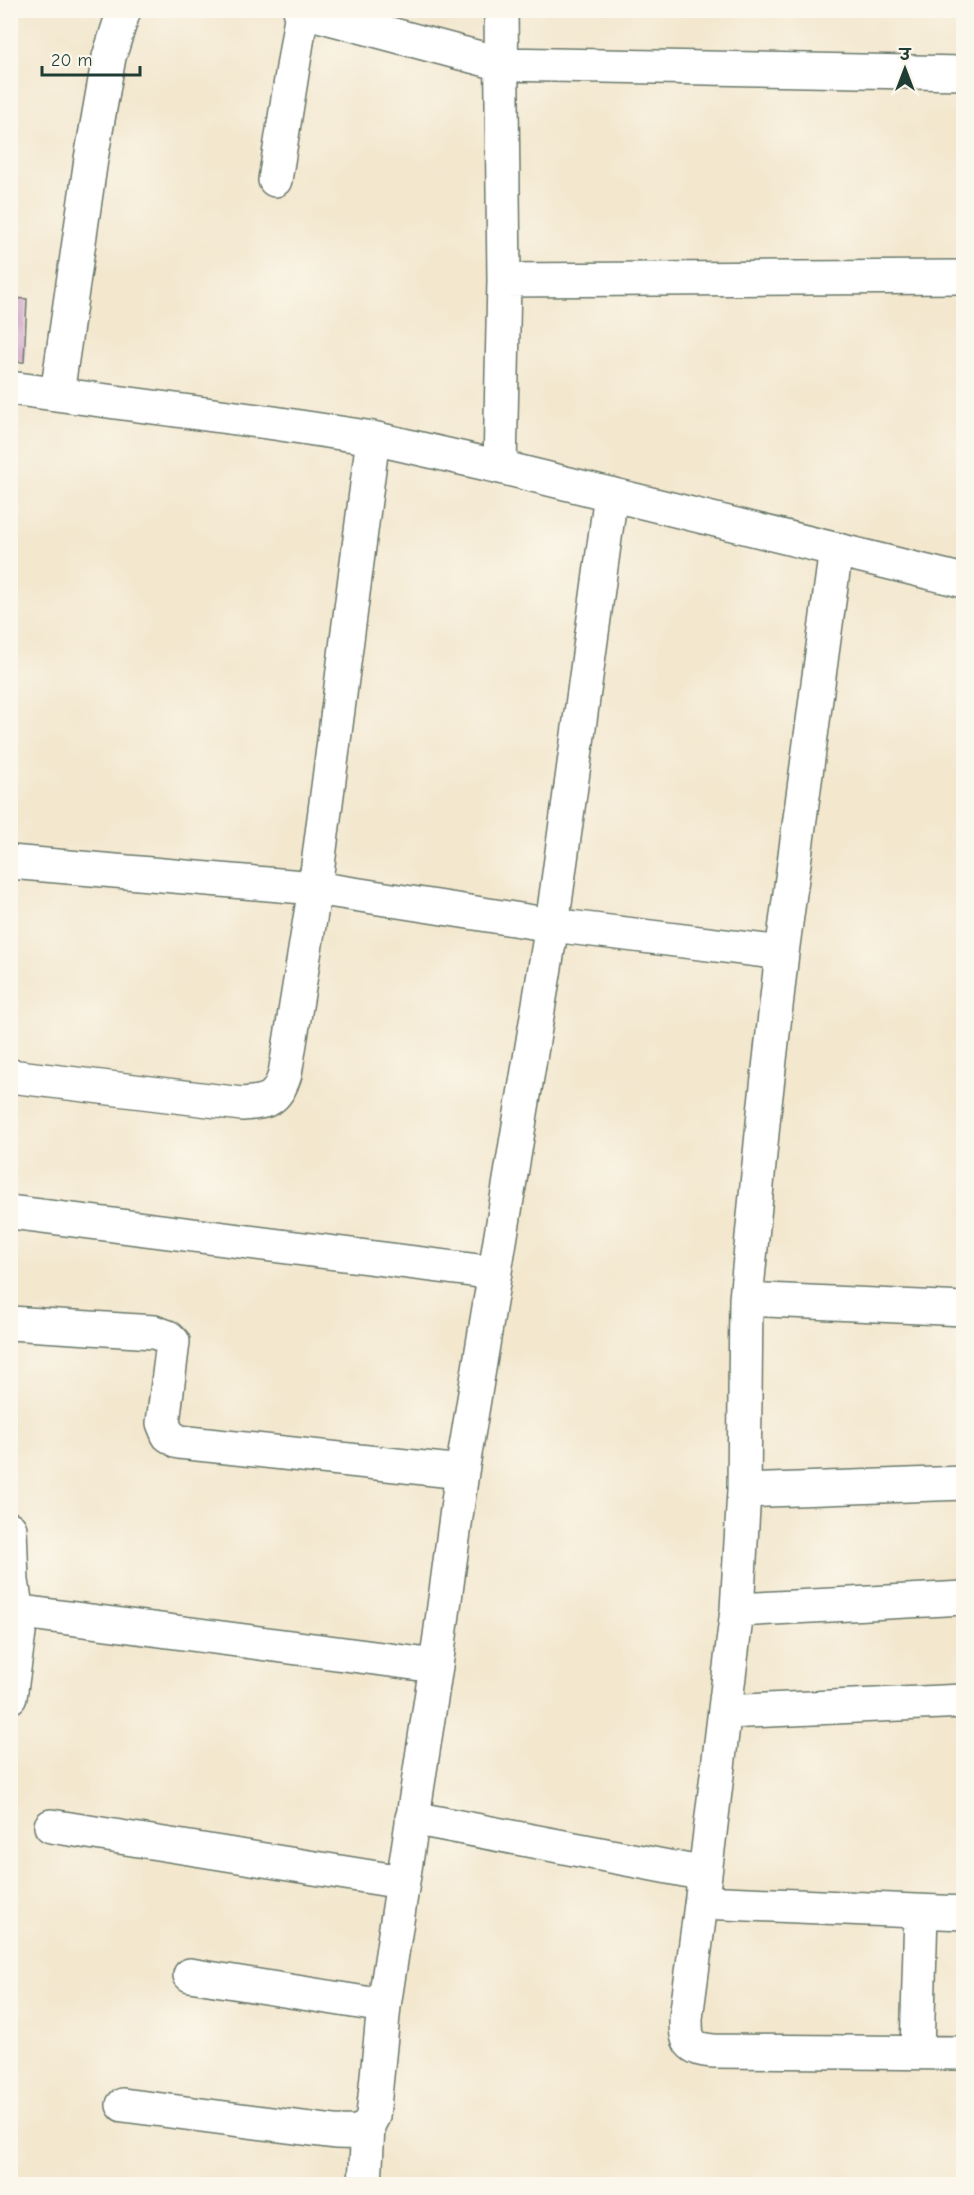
<svg xmlns="http://www.w3.org/2000/svg" width="974" height="2195" viewBox="0 0 974 2195" font-family="'Comic Neue','Playpen Sans Deva',sans-serif">
<style>
.building{fill:#c999c6}
.lines{fill:none;stroke-linecap:round;stroke-linejoin:round}
.minor-casing{stroke:#69786a;stroke-width:36}
.minor{stroke:#fff;stroke-width:33}
</style>
<rect width="100%" height="100%" fill="#fbf7ec"/>
<filter id="ink" filterUnits="userSpaceOnUse"><feTurbulence type="fractalNoise" baseFrequency=".0167" numOctaves="2"/><feDisplacementMap in="SourceGraphic" scale="12" xChannelSelector="R" yChannelSelector="G"/><feConvolveMatrix kernelMatrix="1 2 1 2 8 2 1 2 1" color-interpolation-filters="sRGB"/></filter>
<filter id="wash" filterUnits="userSpaceOnUse"><feTurbulence type="fractalNoise" baseFrequency=".008" numOctaves="4" result="noise"/><feDisplacementMap in="SourceGraphic" scale="24" xChannelSelector="R" yChannelSelector="G"/><feGaussianBlur stdDeviation="1.35" result="paint"/><feColorMatrix in="noise" values="0 0 0 0 0 0 0 0 0 0 0 0 0 0 0 0 0 1.4 0 .05"/><feComposite in="paint" operator="in"/></filter>
<g filter="url(#wash)">
<rect width="100%" height="100%" fill="#f3e7ce"/>
<g id="blocks">
<path class="building" d="M10,298l17,1 -3,63h-14z"/>
</g>
</g>
<g filter="url(#ink)">
<use href="#blocks" fill-opacity="0" stroke="#69786a" stroke-width="1.5"/>
<g class="lines">
<g class="minor-casing">
<path id="minor" d="M300,10l202,54 462,9
M275,180l27,-169
M504,280l460,-3
M10,388l264,35 99,15 127,29 464,114
M57,394l34,-235 18,-102 15,-47
M500,467l4,-187 -3,-270
M836,549l-54,404 -18,160 -18,186 -2,192 -7,119 -32,264 -19,144c0,24 2,31 28,33l250,2
M10,862l305,26 237,37 230,28
M10,1076l232,28c27,-2 35,-4 43,-30l30,-186 58,-450
M10,1212l485,61
M746,1299l218,10
M10,1323l144,9 14,5 5,5 -10,81 5,12 11,7 283,30
M744,1491l220,-8
M10,1529l2,52 4,26 6,5 414,54
M737,1610l227,-12
M10,1697l12,-85
M725,1712l239,-11
M412,1818l293,56
M51,1826l351,56
M702,1902l262,11
M190,1975l194,31
M917,2051l4,-139
M123,2105l212,27c20,0 29,4 38,-16l11,-110 52,-340 26,-194 90,-547 59,-431
M365,2184l3,-57"/>
</g>
<use href="#minor" class="minor"/>
</g>
</g>
<rect width="974" height="2195" fill="none" stroke="#fbf7ec" stroke-width="36"/>
<g transform="translate(905 69)" stroke="#fbf7ec" stroke-width="4.5" paint-order="stroke">
<path d="M0-4.5L10 22L0 15L-10 22Z" fill="#1f3d34"/>
<text y="-9" font-size="16" font-weight="bold" text-anchor="middle" fill="#1f3d34">उ</text>
</g>
<path d="M42 66v9h98v-9" fill="none" stroke="#1f3d34" stroke-width="3"/>
<text x="51" y="66" font-size="18" fill="#1f3d34" stroke="#fbf7ec" stroke-width="4.5" paint-order="stroke">20 m</text>
</svg>
